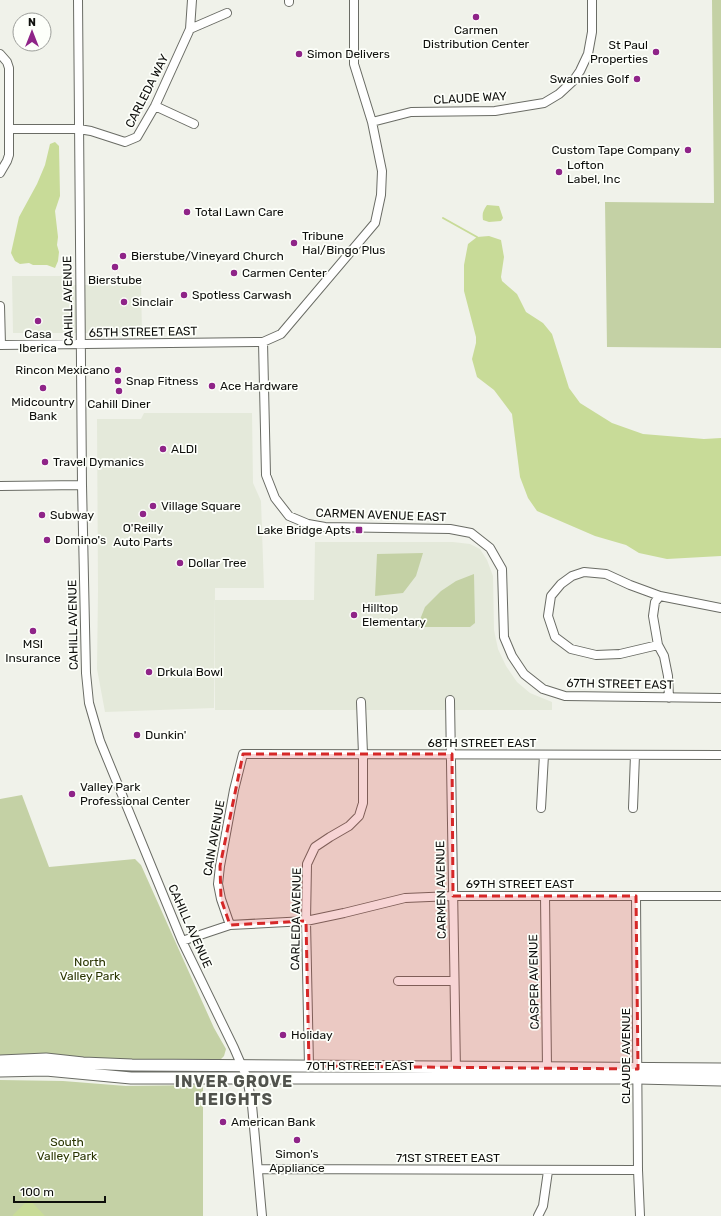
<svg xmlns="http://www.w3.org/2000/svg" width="721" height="1216" viewBox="0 0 721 1216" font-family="Rubik,sans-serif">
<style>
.built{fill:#e4e9da}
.green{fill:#c4d1a5}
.water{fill:#c8db98}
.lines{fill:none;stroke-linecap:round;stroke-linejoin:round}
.stream{stroke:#c8db98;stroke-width:2}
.minor-casing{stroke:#6a6c65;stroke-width:10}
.major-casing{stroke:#6a6c65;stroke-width:13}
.minor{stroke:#fff;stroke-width:8}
.major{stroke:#fff;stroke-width:11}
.marked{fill:#d62828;fill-opacity:0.2;stroke:#d62828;stroke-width:3;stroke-dasharray:8 5;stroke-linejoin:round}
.poi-dot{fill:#8f2488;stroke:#fdfffa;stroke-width:1.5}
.labels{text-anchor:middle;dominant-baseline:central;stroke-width:3.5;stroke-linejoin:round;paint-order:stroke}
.poi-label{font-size:12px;fill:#0e0f0c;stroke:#fdfffa;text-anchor:start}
.street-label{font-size:12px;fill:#0e0f0c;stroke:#fdfffa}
.park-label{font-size:12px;fill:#293401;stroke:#fdfffa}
.district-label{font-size:16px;font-weight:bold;letter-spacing:1px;fill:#51534d;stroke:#fdfffa}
</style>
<rect width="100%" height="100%" fill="#f0f2ea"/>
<path class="built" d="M12,276h51l1,9h77l1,48h-129z
M144,413h108l1,70 8,18 3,87h-49l-1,120 -109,4 -8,-43 1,-79 -1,-171h44z
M315,542h138l17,2 10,5 7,11 6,16 1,54 4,19 8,17 11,16 13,11 22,9v8h-337v-110h99z"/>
<path class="green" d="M712,0h9v348l-114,-1 -2,-145 109,1z
M423,553l-7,23 -13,17 -28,3 2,-42z
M474,574l1,49 -5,4h-53l8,-20 16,-16 15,-10z
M22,795l27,72 86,-8 6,6 73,163 12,21 -2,7 -5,5h-102l-117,-5v-257z
M0,1080l63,1 63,5 77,-1v131h-203z"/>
<path class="water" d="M55,142l4,4 1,50 -5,15 3,26 -1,8 2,7 -1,9 -3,7 -8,-3h-14l-4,-2 -9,1 -5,-3 -4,-8 8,-36 18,-33 8,-19 5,-21z
M487,205l12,1 4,12 -2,3 -12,1 -6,-2c-1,-7 0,-9 4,-15z
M489,236l12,4 3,17 -3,20 1,4 15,13 9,18 17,11 9,11 17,54 11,15 32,20 31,11 61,5 17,-1v118l-54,3 -28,-6 -13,-8 -31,-9 -58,-25 -9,-13 -8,-21 -8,-63 -18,-24 -17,-13 -5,-18 4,-16v-6l-12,-46v-26l4,-21 9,-7z
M29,1199l16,17h-32v-1z"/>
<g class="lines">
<path class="stream" d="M443,218l34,19"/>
<g class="minor-casing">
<path id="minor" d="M78,0l4,485 4,188 3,30 11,38 82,200 52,107 13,30 5,27 10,111
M289,2v-2
M190,29l37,-16
M0,54l7,8 2,6v87l-2,6 -7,12
M155,106l39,18
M372,122l39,-10 84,-1 49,-8 15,-9 14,-13 7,-10 8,-17 4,-22v-32
M10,129h69l12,2 34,11 12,-5 18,-31 35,-77 2,-29
M0,306l1,39
M263,342l3,133 9,23 14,18 19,8 17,3 125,2 21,4 19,15 12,21 2,68 8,19 12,18 19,15 22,7 156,2
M0,345l263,-3 18,-8 94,-111 6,-28 1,-24 -10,-49 -18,-58v-64
M0,486l82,-1
M660,596l-5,6 -2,14 5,29 6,11 4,20 1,22
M658,645l-38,9 -24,1 -25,-6 -16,-12 -7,-21 3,-20 10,-12 11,-8 12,-4 22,2 24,11 30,11 61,12
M450,700l6,372
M541,808l3,-53
M633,808l2,-53
M545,896l2,172
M636,896l2,274 2,46
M230,925l-9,-26 -3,-15 2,-18 14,-76 9,-36 478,1
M182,941l48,-16 76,-4 38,-8 61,-15 48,-2h268
M398,981h56
M309,1066l-3,-145 1,-57 8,-17 15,-10 19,-11 10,-10 4,-13v-49l-2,-52
M258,1169l380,1
M538,1216l5,-10 5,-35"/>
</g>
<g class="major-casing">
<path id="major" d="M0,1061l46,-2 37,4 49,2 589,4
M0,1071l46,-1 85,8h507l83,2"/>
</g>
<use href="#minor" class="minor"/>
<use href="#major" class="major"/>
</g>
<path class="marked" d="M243,754h209l1,142h183l2,173 -329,-3 -3,-145 -76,4 -9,-26 -1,-33z"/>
<g class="poi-dot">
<circle cx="476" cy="17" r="4"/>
<circle cx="656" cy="52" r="4"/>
<circle cx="299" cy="54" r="4"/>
<circle cx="637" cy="79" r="4"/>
<circle cx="688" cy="150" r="4"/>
<circle cx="559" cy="172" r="4"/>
<circle cx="187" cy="212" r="4"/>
<circle cx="294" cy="243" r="4"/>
<circle cx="123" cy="256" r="4"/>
<circle cx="115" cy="267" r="4"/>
<circle cx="234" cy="273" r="4"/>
<circle cx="184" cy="295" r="4"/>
<circle cx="124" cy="302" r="4"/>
<circle cx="38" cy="321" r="4"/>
<circle cx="118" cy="370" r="4"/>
<circle cx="118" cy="381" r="4"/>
<circle cx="212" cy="386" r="4"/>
<circle cx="43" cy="388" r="4"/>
<circle cx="119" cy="391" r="4"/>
<circle cx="163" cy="449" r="4"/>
<circle cx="45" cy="462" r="4"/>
<circle cx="153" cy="506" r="4"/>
<circle cx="143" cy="514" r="4"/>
<circle cx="42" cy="515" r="4"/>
<rect x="355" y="526" width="8" height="8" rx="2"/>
<circle cx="47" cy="540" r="4"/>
<circle cx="180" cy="563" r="4"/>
<circle cx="354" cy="615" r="4"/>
<circle cx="33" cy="631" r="4"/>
<circle cx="149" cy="672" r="4"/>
<circle cx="137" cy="735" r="4"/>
<circle cx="72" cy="794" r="4"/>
<circle cx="283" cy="1035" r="4"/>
<circle cx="223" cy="1122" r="4"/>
<circle cx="297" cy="1140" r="4"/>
</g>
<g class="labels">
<g class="poi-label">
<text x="476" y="30" text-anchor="middle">Carmen<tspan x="476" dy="14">Distribution Center</tspan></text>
<text x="648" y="45" text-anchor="end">St Paul<tspan x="648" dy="14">Properties</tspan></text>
<text x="307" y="54">Simon Delivers</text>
<text x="629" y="79" text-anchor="end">Swannies Golf</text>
<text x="680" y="150" text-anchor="end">Custom Tape Company</text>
<text x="567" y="165">Lofton<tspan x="567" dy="14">Label, Inc</tspan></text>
<text x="195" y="212">Total Lawn Care</text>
<text x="302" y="236">Tribune<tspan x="302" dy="14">Hal/Bingo Plus</tspan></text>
<text x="131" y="256">Bierstube/Vineyard Church</text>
<text x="242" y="273">Carmen Center</text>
<text x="115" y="280" text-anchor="middle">Bierstube</text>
<text x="192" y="295">Spotless Carwash</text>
<text x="132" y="302">Sinclair</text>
<text x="38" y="334" text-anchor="middle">Casa<tspan x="38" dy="14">Iberica</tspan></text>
<text x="110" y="370" text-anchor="end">Rincon Mexicano</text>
<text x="126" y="381">Snap Fitness</text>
<text x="220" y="386">Ace Hardware</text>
<text x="43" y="402" text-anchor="middle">Midcountry<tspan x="43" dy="14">Bank</tspan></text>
<text x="119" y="404" text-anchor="middle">Cahill Diner</text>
<text x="171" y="449">ALDI</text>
<text x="53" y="462">Travel Dymanics</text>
<text x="161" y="506">Village Square</text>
<text x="50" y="515">Subway</text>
<text x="143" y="528" text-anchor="middle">O'Reilly<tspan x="143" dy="14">Auto Parts</tspan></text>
<text x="351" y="530" text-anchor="end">Lake Bridge Apts</text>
<text x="55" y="540">Domino's</text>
<text x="188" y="563">Dollar Tree</text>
<text x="362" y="608">Hilltop<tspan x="362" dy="14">Elementary</tspan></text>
<text x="33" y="644" text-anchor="middle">MSI<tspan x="33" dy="14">Insurance</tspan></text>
<text x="157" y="672">Drkula Bowl</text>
<text x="145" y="735">Dunkin'</text>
<text x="80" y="787">Valley Park<tspan x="80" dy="14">Professional Center</tspan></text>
<text x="291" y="1035">Holiday</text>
<text x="231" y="1122">American Bank</text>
<text x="297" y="1154" text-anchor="middle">Simon's<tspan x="297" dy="14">Appliance</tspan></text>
</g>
<g class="street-label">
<text transform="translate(147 91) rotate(-63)">CARLEDA WAY</text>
<text transform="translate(470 98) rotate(-3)">CLAUDE WAY</text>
<text transform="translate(68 301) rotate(-91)">CAHILL AVENUE</text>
<text transform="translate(143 332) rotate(-1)">65TH STREET EAST</text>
<text transform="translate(381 515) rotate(2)">CARMEN AVENUE EAST</text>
<text transform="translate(73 625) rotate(-91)">CAHILL AVENUE</text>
<text transform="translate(620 684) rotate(1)">67TH STREET EAST</text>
<text x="482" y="743">68TH STREET EAST</text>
<text transform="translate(214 838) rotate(-80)">CAIN AVENUE</text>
<text x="520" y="884">69TH STREET EAST</text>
<text transform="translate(441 890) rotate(-91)">CARMEN AVENUE</text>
<text transform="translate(296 919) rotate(-89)">CARLEDA AVENUE</text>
<text transform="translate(190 926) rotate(66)">CAHILL AVENUE</text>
<text transform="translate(534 982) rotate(-91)">CASPER AVENUE</text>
<text transform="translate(626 1056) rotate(-90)">CLAUDE AVENUE</text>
<text x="360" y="1066">70TH STREET EAST</text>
<text x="448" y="1158">71ST STREET EAST</text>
</g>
<g class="park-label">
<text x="90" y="962">North<tspan x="90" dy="14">Valley Park</tspan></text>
<text x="67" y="1142">South<tspan x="67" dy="14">Valley Park</tspan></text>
</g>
<g class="district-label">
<text x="234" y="1081">INVER GROVE<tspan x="234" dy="18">HEIGHTS</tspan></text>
</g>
</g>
<g transform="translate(32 32)"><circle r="19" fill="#fdfffa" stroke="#9d9f9b"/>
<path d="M0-3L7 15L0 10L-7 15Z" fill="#8f2488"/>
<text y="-6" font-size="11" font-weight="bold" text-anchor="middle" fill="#0e0f0c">N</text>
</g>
<path d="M14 1196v6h91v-6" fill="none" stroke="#0e0f0c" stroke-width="2"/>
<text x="20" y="1196" font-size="12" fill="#0e0f0c" stroke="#fdfffa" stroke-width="3" paint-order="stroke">100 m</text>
</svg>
